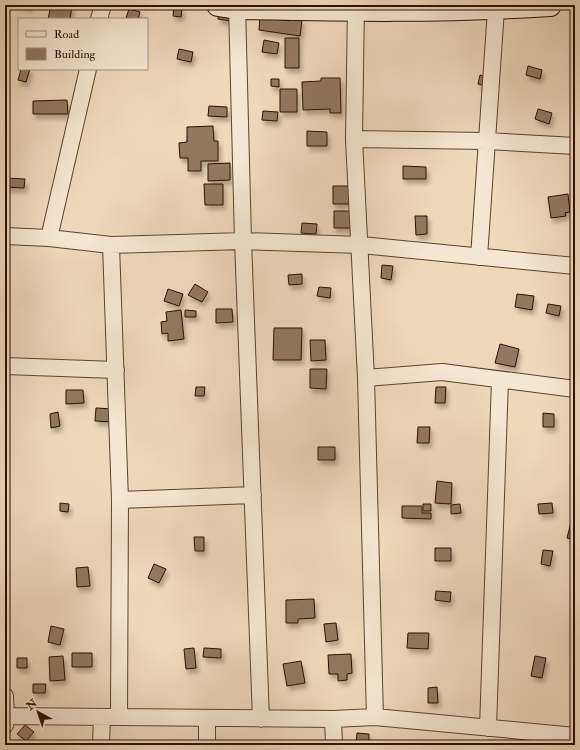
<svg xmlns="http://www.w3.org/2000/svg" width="580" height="750" viewBox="0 0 580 750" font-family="'IM FELL Double Pica',serif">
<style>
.building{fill:#917861;stroke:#2d1100;filter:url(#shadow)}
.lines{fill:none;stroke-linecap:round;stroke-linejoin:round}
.street-casing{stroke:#5d432e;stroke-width:18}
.secondary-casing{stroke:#2d1100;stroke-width:24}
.street{stroke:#f3e6d2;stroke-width:16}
.secondary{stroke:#f3e6d2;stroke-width:22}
</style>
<defs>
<filter id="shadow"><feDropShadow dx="2.5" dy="4.5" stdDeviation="2" flood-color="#0004"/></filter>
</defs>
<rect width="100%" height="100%" fill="#edd8ba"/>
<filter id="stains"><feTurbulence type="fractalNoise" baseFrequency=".005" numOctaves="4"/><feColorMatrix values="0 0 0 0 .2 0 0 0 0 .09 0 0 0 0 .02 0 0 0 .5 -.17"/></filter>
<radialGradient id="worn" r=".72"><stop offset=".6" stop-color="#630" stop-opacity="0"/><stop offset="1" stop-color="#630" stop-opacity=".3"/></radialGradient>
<path class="building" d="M19,5h12l-1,3z
M51,5l21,2 -2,12h-22z
M174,7l8,1 -1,9 -8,-1z
M129,9l11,3 -2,7 -12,-1z
M219,10l13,2 -1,9 -13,-2z
M260,17l30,4v-3l12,2 -2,16 -41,-6z
M573,22h2v29h-3z
M285,38h14v30h-14z
M264,40l15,3 -2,11 -15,-2z
M179,49l14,3 -2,10 -14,-3z
M528,66l14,4 -2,9 -14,-4z
M21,69h9l-4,13 -8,-2z
M480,75l12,4 -2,8 -12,-3z
M321,78h19l1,35h-11v-4l-27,1 -1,-28 19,-1z
M271,79h8v8l-8,-1z
M280,89h17v23h-17z
M67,100l1,14h-35v-13z
M209,106l18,1v10l-19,-1z
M538,109l14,4 -3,11 -14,-5z
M263,111l15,1 -1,9 -15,-1z
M213,126l1,15h4v20h-17v10h-13v-13h-8l-1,-15 8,-1v-15z
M307,131l20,1v14h-20z
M230,163v17l-22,1v-17z
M403,166l23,1v12h-23z
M6,178l19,1 -1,9 -19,-1z
M204,184h19v21h-18z
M333,186h20l1,18h-21z
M568,194l2,18 -5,1 1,3 -15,2 -3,-21z
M334,211h20v17h-20z
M415,216h12v18l-11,1z
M302,223l15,1 -1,10 -15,-1z
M382,265l11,1 -2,14 -10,-2z
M302,274v10l-13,1 -1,-10z
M195,284l13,8 -6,10 -14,-7z
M319,287l12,1 -1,10 -13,-2z
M168,289l15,5 -4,12 -15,-5z
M517,294l17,2 -2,14 -17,-3z
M548,304l13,2 -2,10 -13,-3z
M216,309h16l1,13 -17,1z
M181,310l3,29 -16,2v-8l-6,1 -1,-12 6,-1 -1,-9z
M185,310l11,1v6h-11z
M274,328h28l-1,32h-28z
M310,340h15l1,20 -15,1z
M500,344l19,5 -4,18 -20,-4z
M310,369h17l-1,20 -16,-1z
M196,387h9l-1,9h-9z
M436,387h10l-1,16h-10z
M66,390h17l1,13 -18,1z
M96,408l17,1 -1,13 -17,-1z
M58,412l2,14 -9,2 -1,-14z
M543,413l11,1v13h-11z
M418,427h12l-1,16h-12z
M318,447h17v13h-17z
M437,481l15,2 -1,21 -16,-1z
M60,503l9,1 -1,8 -8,-1z
M552,503l1,10 -14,1 -1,-10z
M423,504h8v7h-8z
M460,504l1,9 -10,1v-9z
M402,506h20v7h9v6l-29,-1z
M571,522l4,1v17l-8,-2z
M194,537h10v14h-9z
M435,548h16v13h-16z
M543,550l10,1 -3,15 -9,-2z
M154,564l12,5 -7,14 -11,-5z
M88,567l2,19 -13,1 -1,-19z
M436,591l15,1 -1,10 -15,-2z
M314,599l1,19 -17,1v4h-12v-23z
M336,623l2,17 -12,2 -2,-18z
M51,626l13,3 -4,16 -12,-3z
M408,633h21l-1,16 -21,-1z
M194,648l2,20 -10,1 -2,-20z
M204,648l17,1v9l-18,-1z
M72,653h20v14h-20z
M351,654l1,19 -5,1v6l-9,1v-7h-9l-1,-19z
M63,656l2,24 -15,1 -1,-24z
M535,656l11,2 -4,20 -11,-2z
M17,658h10v10h-10z
M301,661l4,22 -18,3 -4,-22z
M33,684h13l-1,9h-12z
M437,687l1,16h-10v-15z
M25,725l9,7 -8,9 -9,-7z
M357,733l12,1v11h-13z
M280,742l10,1v2h-10z"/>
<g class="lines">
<g class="street-casing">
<path id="street" d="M237,5l6,236 18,478
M356,5l-2,134 12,239 9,339
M99,19l4,-14
M354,139l133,2 88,5
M5,236l44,2 62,7 132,-4 118,4 214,21
M49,238l39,-169
M111,245l9,255 -1,217
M479,257l17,-248
M5,366l111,4
M366,378l76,-6 133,17
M120,500l133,-5
M5,696l1,20 -1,9
M5,716l328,3 42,-2 200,19
M207,718v27
M333,719l1,26
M488,728l12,-348
M101,745l1,-28"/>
</g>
<g class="secondary-casing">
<path id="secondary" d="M218,5l19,3c104,2 209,4 313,-3"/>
</g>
<use href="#street" class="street"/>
<use href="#secondary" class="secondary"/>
</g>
<rect width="580" height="750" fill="none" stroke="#edd8ba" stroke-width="20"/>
<rect x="6" y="6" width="568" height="738" fill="none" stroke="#2d1100" stroke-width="2"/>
<rect x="10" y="10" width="560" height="730" fill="none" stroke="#2d1100"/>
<rect x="18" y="18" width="130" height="52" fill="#f3e6d2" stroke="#a4917e"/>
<rect x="26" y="31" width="20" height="6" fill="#f3e6d2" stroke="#a4917e"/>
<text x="54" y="38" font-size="12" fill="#2d1100">Road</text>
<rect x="26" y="48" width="20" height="12" fill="#917861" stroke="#a4917e"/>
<text x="54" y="58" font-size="12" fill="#2d1100">Building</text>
<g transform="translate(38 712) rotate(320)" stroke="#f3e6d2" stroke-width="3" paint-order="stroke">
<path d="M0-3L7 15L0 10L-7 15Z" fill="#2d1100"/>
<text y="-6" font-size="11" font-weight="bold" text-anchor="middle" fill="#2d1100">N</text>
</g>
<rect width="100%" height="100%" filter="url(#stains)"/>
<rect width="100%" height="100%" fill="url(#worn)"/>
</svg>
